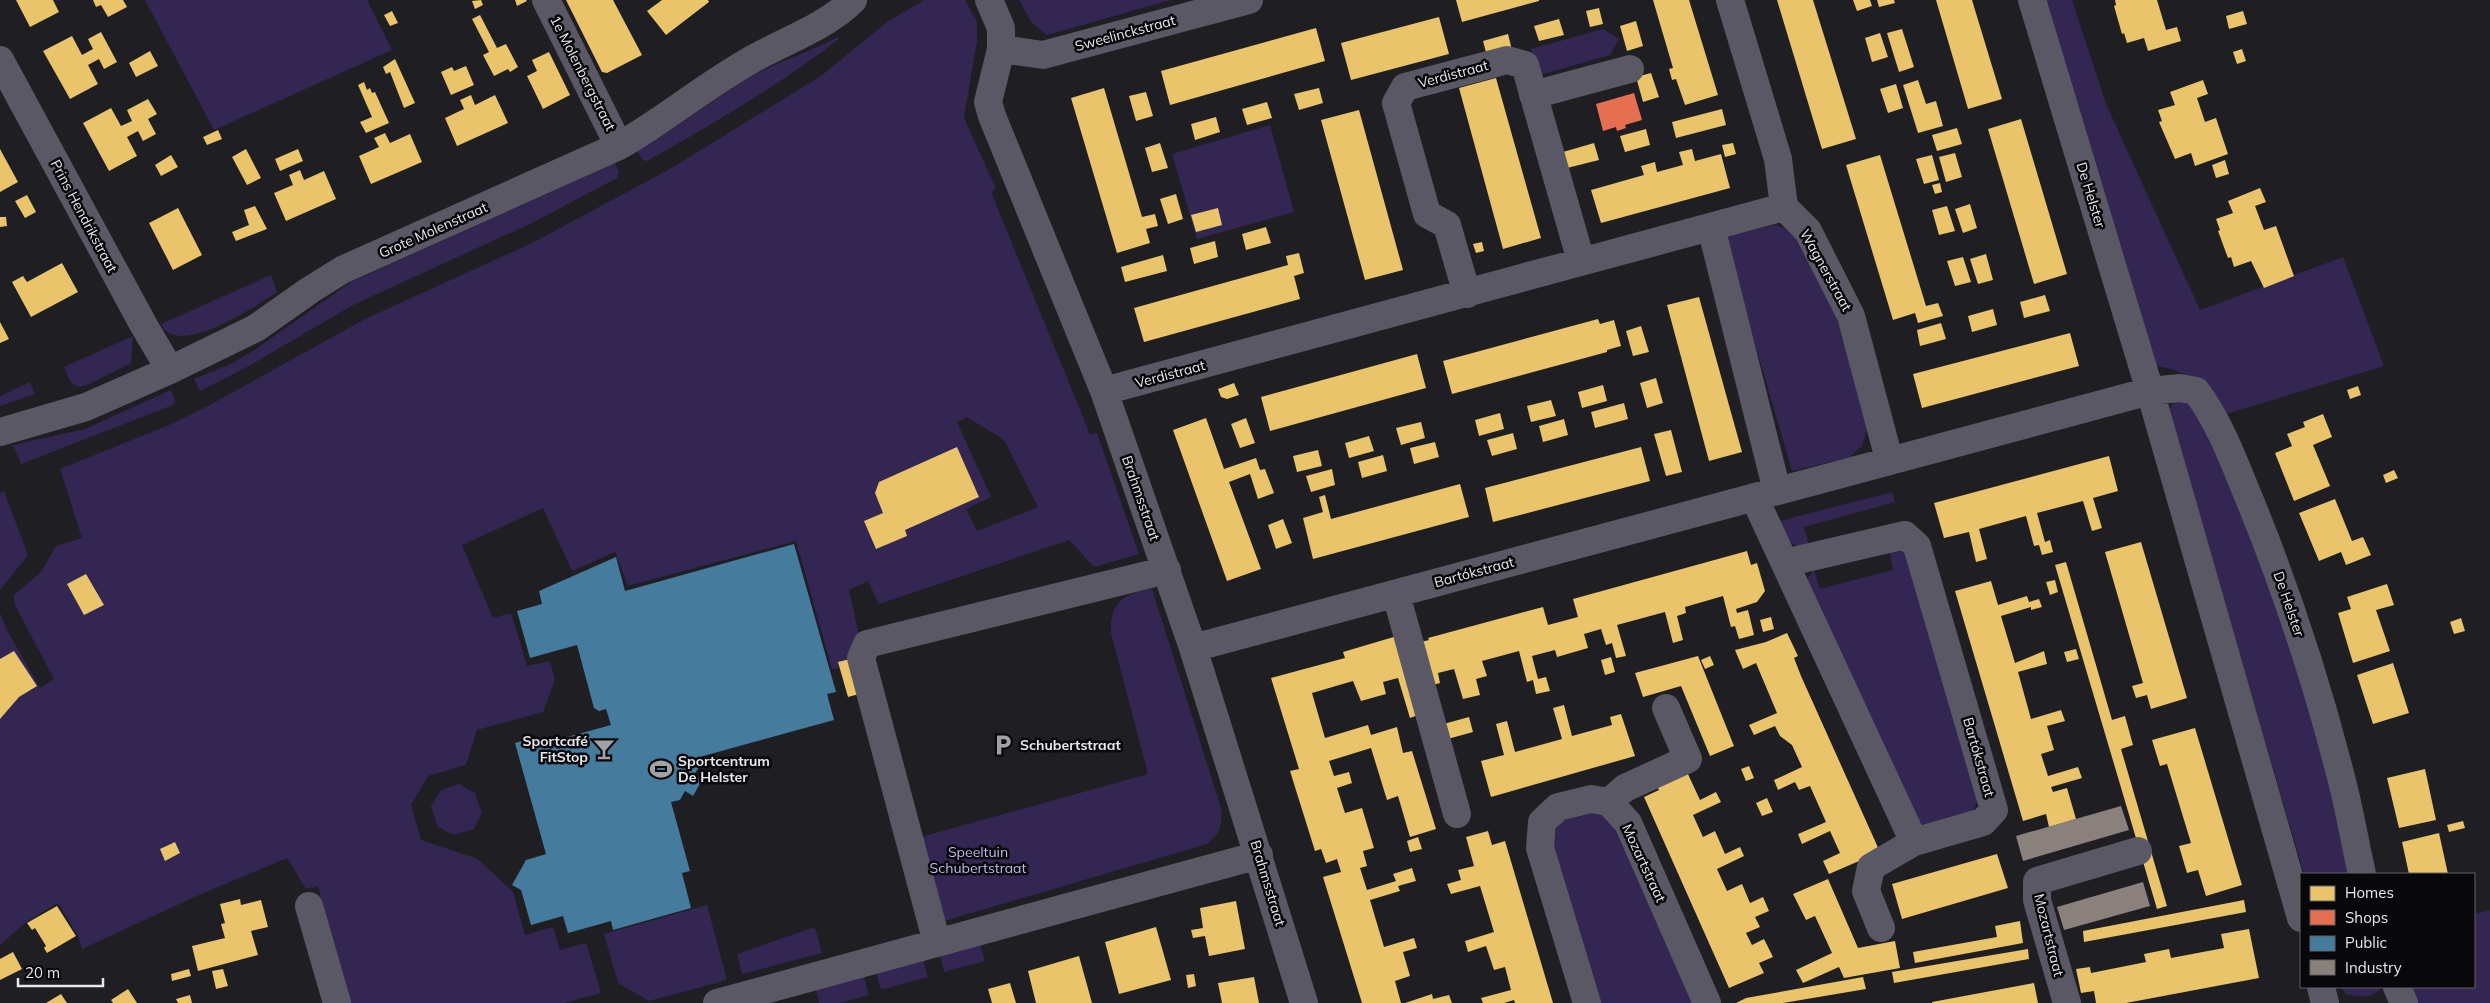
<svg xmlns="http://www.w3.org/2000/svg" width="2490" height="1003" viewBox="0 0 2490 1003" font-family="Mulish,sans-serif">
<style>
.green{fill:#332653;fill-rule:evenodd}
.homes{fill:#e9c46a}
.shops{fill:#e76f51}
.public{fill:#457b9d}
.industry{fill:#8a817c}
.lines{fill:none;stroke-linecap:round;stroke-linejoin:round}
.minor{stroke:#5b5865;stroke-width:28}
.labels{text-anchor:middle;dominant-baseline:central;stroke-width:5;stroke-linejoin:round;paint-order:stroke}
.street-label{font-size:14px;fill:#e8e7ed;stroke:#08070a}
.poi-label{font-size:14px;font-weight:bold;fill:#e8e7ed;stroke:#08070a;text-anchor:start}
.park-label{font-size:14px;fill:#c4b8f1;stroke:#08070a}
</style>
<rect width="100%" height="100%" fill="#1f1e22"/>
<path class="green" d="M145,0h222l25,50 -178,80z
M924,0h41l12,22v19l-13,77 32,71 -5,3 99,242 7,-1 42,121 -45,13 -25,-27 -190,64 -11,-23 -19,9 11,49 -6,27 -22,3 -36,-128 -168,45 -13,-34 -43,19 -29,-63 -81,37 31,73 18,-5 16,53 23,-5 5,19 -12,32 -66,18 -11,35 -38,11 -17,29 10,35 57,19 35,33 12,43 28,-8 7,23 26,-7 15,50 -37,10h-215l-31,-117 -12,3 -19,-31 -95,40 -110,51 -4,-13 -20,-33 -32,19 -26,23v-332l7,17 33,58 14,-9 -39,-74 -1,-10 27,-23 15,-26 26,-8 -22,-69 109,-44 39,-19 157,-87 167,-76 138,-74 151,-93 66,-54zM967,417l37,23 34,67 -61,24 -11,-22 25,-12 -34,-75z
M1019,0h152l-124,35 -15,-12z
M2046,0h26l34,104 94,206 143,-53 41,109 -161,49c-23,-27 -28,-43 -66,-49z
M1603,29l16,10 -9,16 -71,20 -8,-26z
M838,37l1,2c-60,46 -126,85 -192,122l-4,-1 -6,-9c38,-22 73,-49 110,-72 29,-17 61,-26 91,-42z
M1270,125l24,87 -97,27 -25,-85z
M615,163l4,9 -2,6 -83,44 -181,83 -106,62 -47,24 -6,-12 37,-15 22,-13 98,-69z
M1775,225l17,6 15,17 24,54 19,53 18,71 -6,20 -12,11 -58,14 -68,-234z
M271,275l6,17c-20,13 -99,68 -116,32z
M133,336l-2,27 -46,23c-14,3 -16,-8 -21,-19z
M30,382l5,12 -35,12v-10z
M171,390l4,10 -2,5 -152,59 -8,-19 72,-16z
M2182,399l10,2 10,16 87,209 67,248h-52l-135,-463 4,-8z
M4,491l24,64 -28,35v-97z
M1892,492l3,10 -91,25 5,19c-19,4 -23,-10 -29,-25z
M1899,549l10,8 69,242 -5,12 -37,17 -20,-4 -109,-245 7,-9 6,19 73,-19 -4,-20z
M1152,589l70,222c-1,16 -2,23 -15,33l-263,77 -23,-84 227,-63 -37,-141c-2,-31 14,-40 41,-44z
M459,784l16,9 7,20 -8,16 -20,6 -16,-8 -7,-21 10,-16z
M1597,810l14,6 87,187h-100l-45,-149c2,-39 9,-35 44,-44z
M707,905l20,75 -78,21 -31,-18 -14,-49z
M2490,910v93h-73l-9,-16h66v-73z
M815,927l7,26 -80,21 -5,-20z
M979,940l6,21 -41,11 -5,-22z
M922,956l6,21 -47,13 -6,-21z
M863,973l6,22 -30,8h-20l-4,-16z
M2341,987h40v1c-9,11 -22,9 -35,6z"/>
<path class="homes" d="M16,0h37l6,12 -29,15z
M93,0h30l4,7 -19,10 -7,-12 -5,2z
M481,0l2,5 -8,4 -3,-8z
M515,0h11l1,1 -10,5z
M566,0h47l29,55 -35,18 -5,-1z
M662,0h46l1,2 -43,33 -19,-24z
M1456,0h83v1l-77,21z
M1653,0h36l29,95 -33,10 -9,-26 -4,1 -3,-11 4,-1z
M1777,0h36l43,139 -34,10z
M1853,0h17l2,6 -15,5z
M1877,0h17l1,3 -16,4z
M1936,0h36l30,99 -34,10z
M2115,0h42l9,30 11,-3 4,14 -33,10 -4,-13 -17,5 -3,-10 -2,1 -8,-28 2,-1z
M1599,8l4,16 -13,3 -4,-16z
M392,11l6,12 -8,3 -6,-11z
M2243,11l4,13 -18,5 -3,-13z
M480,15l17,33 9,-4 12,23 -8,5 -2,-3 -14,7 -11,-21 6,-3 -17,-33z
M1439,17l10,37 -98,26 -10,-37z
M1559,19l5,16 -25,6 -5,-15z
M1636,21l7,25 -16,5 -7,-25z
M1316,28l9,33 -155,44 -9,-34z
M1902,29l12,38 -15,5 -12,-39z
M101,32l16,30 -13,7 -5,-10 -11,6 10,19 -28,15 -27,-48 29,-15 10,19 11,-6 -5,-10z
M1880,33l8,24 -16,5 -7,-24z
M1508,34l4,16 -25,6 -4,-15z
M2242,49l4,12 -9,3 -4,-12z
M150,51l8,15 -22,11 -7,-14z
M549,52l21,43 -27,14 -16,-33 10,-5 -5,-11z
M395,59l20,44 -11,5 -14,-36 -4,2 -3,-7z
M466,66l8,19 -23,10 -10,-23 11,-5 2,4z
M1651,73l8,24 -16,5 -7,-25z
M1496,78l45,160 -38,11 -44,-161z
M1918,80l8,24 10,-3 7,25 -25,7 -15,-48z
M2203,80l5,14 -11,4 8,24 11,-4 12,36 -33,12 -4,-13 -16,6 -16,-37 3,-1 -4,-11 17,-5 -5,-13z
M364,82l3,8 3,-2 2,5 3,-1 14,31 -23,10 -6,-11 12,-5 -14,-32z
M1896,84l7,24 -15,5 -8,-24z
M1104,88l38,129 13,-3 3,12 -12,3 4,14 -33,10 -46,-155z
M1319,88l4,15 -24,7 -5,-16z
M1146,92l7,24 -17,5 -7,-25z
M471,95l4,10 20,-10 13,28 -51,23 -12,-28 19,-9 -4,-9z
M148,99l9,15 -9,5 8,15 -13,7 -5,-10 -11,6 10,19 -28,15 -26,-48 28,-15 10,18 11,-5 -5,-11z
M1267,102l5,16 -25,7 -5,-16z
M1722,109l4,16 -50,13 -4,-16z
M1359,110l44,160 -38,10 -44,-160z
M1216,117l4,15 -25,8 -4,-16z
M2021,119l46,155 -33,10 -46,-155z
M1957,128l5,16 -25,7 -5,-16z
M1646,129l4,16 -25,7 -5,-16z
M218,130l4,9 -15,6 -4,-8z
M385,133l5,10 20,-9 12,28 -51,22 -12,-28 20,-9 -5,-9z
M1160,143l8,25 -16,4 -7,-24z
M1594,143l5,17 -32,8 -4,-16z
M1733,143l3,11 -11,3 -3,-12z
M0,149l18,33 -18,10z
M246,149l15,29 -14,7 -15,-28z
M298,149l5,12 -23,10 -5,-12z
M1692,149l3,12 26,-7 9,34 -129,35 -10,-33 53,-15 -3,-9 14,-4 2,10 26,-7 -4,-13z
M1955,153l7,24 -16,5 -7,-25z
M171,155l7,12 -17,9 -6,-11z
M1880,155l46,151 12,-3 5,13 -25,7 -3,-10 -22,7 -47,-155z
M1932,155l7,25 -15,4 -8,-25z
M2225,160l4,14 -13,4 -4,-13z
M300,170l4,10 20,-9 12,28 -50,22 -12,-28 19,-8 -4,-10z
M1940,183l2,9 -7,2 -3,-9z
M2260,188l6,14 -11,4 9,24 12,-4 18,50 -30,12 -13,-27 -17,6 -3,-10 -3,1 -10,-27 2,-1 -4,-11 17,-6 -5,-12z
M1176,194l7,25 -15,5 -8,-25z
M27,195l9,17 -11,6 -10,-17z
M1970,204l7,24 -14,5 -8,-24z
M255,206l12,23 -31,12 -4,-9 17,-7 -5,-15z
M1947,206l8,25 -16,4 -7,-25z
M178,208l24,47 -29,15 -24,-47z
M1218,208l4,17 -26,7 -5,-17z
M0,217h6l1,9 -7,1z
M1266,227l5,16 -25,7 -4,-16z
M1215,241l3,16 -24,7 -4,-16z
M1482,242l2,9 -8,2 -3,-9z
M1299,253l5,20 -10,3 6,23 -156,43 -10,-34 154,-43 -2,-9z
M1986,254l7,26 -15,4 -8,-25z
M1163,255l4,16 -42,11 -4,-15z
M1963,257l8,25 -16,4 -8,-25z
M62,263l16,29 -47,25 -19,-35 11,-6 4,6z
M2045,295l5,16 -26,7 -4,-16z
M1699,297l43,155 -33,9 -42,-156z
M1993,309l4,16 -25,7 -4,-16z
M1598,319l2,5 14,-4 7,26 -14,4v2l-155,42 -9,-33z
M0,322l9,17 -9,4z
M1941,323l5,16 -26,7 -3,-16z
M1641,326l8,26 -16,4 -7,-25z
M2070,333l9,33 -157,42 -9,-34z
M1417,354l9,34 -156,43 -9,-34z
M1656,378l7,25 -16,5 -7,-25z
M1234,383l5,12 -12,4 -6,-2 -3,-8z
M1603,385l4,16 -25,7 -4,-16z
M2358,386l3,9 -11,4 -3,-9z
M1551,400l5,16 -25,6 -4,-16z
M1624,403l4,16 -33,9 -4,-16z
M1500,413l4,16 -25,7 -4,-16z
M2323,414l9,23 -19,8 17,41 -36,15 -19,-48 17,-7 -5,-12 18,-7 -2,-5z
M1206,418l18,51 32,-11 4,12 5,-1 9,24 -16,6 -8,-25 -21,8 32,87 -34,12 -54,-151z
M1246,418l9,25 -15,5 -9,-24z
M1564,419l4,16 -25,7 -4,-16z
M1421,422l4,16 -24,7 -5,-17z
M1671,430l11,42 -16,4 -12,-42z
M1513,433l4,16 -25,7 -5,-16z
M1369,436l5,15 -25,7 -4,-15z
M1435,442l4,15 -25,7 -4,-16z
M957,447l22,50 -74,33 2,6 -31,13 -12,-28 19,-8 -8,-20 4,-11z
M1641,447l9,34 -157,41 -8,-34z
M1318,450l4,16 -25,6 -4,-16z
M1383,455l4,16 -25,7 -4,-16z
M2109,456l9,35 -25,7 9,30 -10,3 -9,-30 -46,12 8,29 5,-2 3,12 -11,3 -3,-10 -5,1 -8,-30 -47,13 8,30 -11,3 -7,-30 -25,6 -10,-35z
M1332,469l3,16 -24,7 -5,-16z
M2394,470l4,8 -12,5 -3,-8z
M1460,484l9,33 -156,42 -10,-41 20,-6 -4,-15 6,-2 6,24z
M2335,499l17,42 11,-4 8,18 -25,10 -5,-13 -22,9 -20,-48z
M1283,519l9,24 -16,6 -8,-24z
M2141,542l46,156 -36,11 -4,-14 -11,3 -4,-12 11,-3 -38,-131z
M1747,551l4,14 6,-2 8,28 -8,11 -21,7 1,4 11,-3 6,25 -15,4 -4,-13 -4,1 -8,-31 -38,11 1,6 -9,3 6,24 -10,3 -8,-31 -48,13 9,31 -10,2 -4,-15 -6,2 -5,-16 -17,5 4,14 -31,9 -2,-7 -23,6 6,23 8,-2 4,14 -14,3 -3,-14 -6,2 -8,-31 -37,10 5,15 -11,3 4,16 -17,4 -9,-30 -16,4 2,10 -11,3 -12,-43 12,-3 -1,-2 115,-31 5,18 30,-8 -5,-18z
M2066,562l46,158 13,-4 8,29 -12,4 46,157 -10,3 -86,-290 -16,-54z
M86,574l18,31 -20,10 -17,-31z
M2055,580l3,12 -8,3 -4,-13z
M1991,581l7,24 29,-9 2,6 10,-3 3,8 -11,3v-3l-30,9 14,47 29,-12 3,13 -29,8 13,47 30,-9 4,11 -18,5 7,24 -13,4 7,22 30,-9 4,11 -31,9 2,5 14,-4 9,31 -27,8 -3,-13 -23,7 -68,-230z
M2387,584l7,21 -18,5 14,41 -37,12 -15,-50 13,-4 -4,-12z
M1771,617l3,12 -11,3 -3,-12z
M2461,618l4,13 -11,3 -4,-12z
M1787,633l11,23 -4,2 7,18 79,176 -51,22 -6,-13 17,-8 -10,-22 -28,13 -4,-10 28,-12 -16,-36 -11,4 -4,-8 -17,8 -4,-10 28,-13 -10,-22 -12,-9 -5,-10 -21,9 -5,-10 28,-12 -21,-50 -13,6 -8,-19 31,-8z
M1397,636l24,78 -11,4 -12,-40 -15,4 3,12 -25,7 -8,-20 -41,12 13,45 43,-13 3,10 26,-8 6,26 9,-2 24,78 -26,8 -12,-41 -11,4 -16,-52 -42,13 5,15 15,-4 3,11 -15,5 8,25 17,-5 12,40 -11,3 4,15 -7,2 7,22 29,-9 -3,-7 19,-6 4,13 -18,5 2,5 -30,9 14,47 30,-9 3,10 -14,4 7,24 -15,5 6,22h-39l-39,-126 18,-5 -4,-13 -11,4 -5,-14 -6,2 -25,-80 9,-2 -28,-91 74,-20 -2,-6z
M2076,649l3,10 -12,3 -3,-10z
M14,651l23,35 -18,11 -19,22v-60z
M1698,656l36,90 -24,10 -29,-70 -38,11 -8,-24z
M1710,656l4,9 -9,4 -4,-9z
M1611,657l4,15 -10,3 -4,-15z
M850,659l9,35 -11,3 -10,-35z
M2393,663l16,50 -36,11 -16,-49z
M1564,705l8,31 40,-11 -2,-8 11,-3 14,42 -144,41 -10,-36 23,-6 -8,-31 11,-3 8,31 47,-13 -9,-31z
M1469,717l4,15 -29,8 -4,-15z
M2195,728l47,157 -36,11 -8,-26 -11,3 -8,-27 12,-3 -24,-79 -7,2 -8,-26z
M1749,766l5,12 -8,3 -5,-12z
M2425,769l11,51 -37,8 -12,-50z
M1687,772l13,28 16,-8 5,10 -28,13 10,22 12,-6 10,23 15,-7 4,9 -27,13 10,22 15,-7 8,19 13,-6 6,14 -14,6 5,10 -14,6 6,12 12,-6 9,18 -14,6 5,10 -35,15 -85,-191 15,-7 -2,-4z
M1767,798l6,14 -11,4 -6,-13z
M2463,821l2,7 -16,4 -2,-7z
M1488,831l4,14 13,-4 48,162h-38l-1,-3 -10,3h-21l-2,-5 30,-8 -6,-23 -11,3 -8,-24 -18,6 -3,-11 29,-9 -14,-46 -29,8 -4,-10 14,-4 -3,-10 16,-4 -8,-29z
M2439,833l9,41h-39l-7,-32z
M1418,837l4,12 -12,3 -3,-11z
M175,842l5,11 -15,8 -5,-12z
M1997,854l11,34 -106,31 -10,-35z
M1828,879l30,69 37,-7 5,27 -56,10 -5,-11 -36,16 -7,-13 36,-17 -17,-37 -9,4 -13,-26z
M240,899l1,6 20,-5 7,27 -17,4 7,24 -60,16 -6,-25 33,-8 -4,-14 4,-1 -5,-19z
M2244,900l2,12 -162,30 -1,-11z
M1236,901l9,48 -36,7 -4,-20 -12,2 -2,-8 12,-2 -3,-20z
M57,906l19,30 -29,17 -3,-5 2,-2 -11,-18 -3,2 -5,-7z
M2020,921l3,22 -108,20 -2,-11 84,-15 -2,-11z
M1156,927l15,53 -52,14 -14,-52z
M2249,929l10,49 -133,25h-30l-2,-12 -13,2 -5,-24 14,-2 1,6 55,-11 -2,-8 25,-5 2,9 53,-10 -3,-14z
M2028,949l1,10 -135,24 -2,-11z
M13,952l9,17 -22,11v-21z
M1079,956l13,47h-56l-8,-32z
M189,969l2,7 -19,5 -1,-7z
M223,969l5,17 -12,3 -4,-18z
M1194,974l2,12 -8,2 -2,-13z
M1254,977l5,26h-37l-4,-20z
M1863,977l3,12 -83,14h-47l10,-5z
M1010,983l6,20h-24l-4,-14z
M2034,983l4,20h-106v-1z
M128,989l9,14h-24l-2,-3z
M61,994l6,9h-21z
M1432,994l1,5 16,-4 3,8h-47z
M190,995l2,8h-14l-2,-4z"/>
<path class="shops" d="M1634,93l8,27 -17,5 1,3 -9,3 -1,-4 -13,4 -7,-27z"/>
<path class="public" d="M794,544l42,148 -9,2 7,26 -138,38 3,9 -5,8 8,5 -9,16 -8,-5 -5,9 -9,2 19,69 -8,2 9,35 -78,22 -2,-9 -43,12 -5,-17 -32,9 -10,-35 -9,-5 14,-25 20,-6 -31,-111 21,-6 2,8 73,-20 -5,-16 -7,2 -5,-3 -17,-63 -47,13 -13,-47 25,-7 -3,-13 77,-34 9,34z"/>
<path class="industry" d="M2121,806l8,24 -106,31 -7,-25z
M2143,882l7,24 -86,24 -7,-23z"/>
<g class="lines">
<path class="minor" d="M546,0l73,146
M989,0l12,28v21l-13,53 4,14 112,275 89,257 111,355
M1730,0l48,159 6,48 24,24 43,85 38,143
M2032,0l118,391 151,527
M1001,49l42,6 206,-55
M0,60l143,264 27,46
M1533,95l97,-26
M1711,227l66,264
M1467,294l-20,-69 -20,-11 -31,-111 9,-16 102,-27 18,5 56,196
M1104,391l680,-184
M0,432l86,-25 84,-37 86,-42 54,-38 32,-20 277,-124c45,-26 86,-60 132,-86 33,-19 75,-33 102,-60
M1754,497l160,345 69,-20 11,-12 -77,-264 -12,-11 -120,28
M1396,594l61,220
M1193,648l957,-257 30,-3 16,3c25,33 39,74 55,112 37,91 67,183 91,278 8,31 13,62 20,93
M1609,802l16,-14 63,-29 -22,-51
M309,906l28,97
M1881,928l-15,-37 5,-24 43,-25
M937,943l-76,-285 6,-14 300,-74
M2321,987l4,16
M2397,987l7,16
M717,1003l542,-148
M1587,1003l-47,-155 2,-26 16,-15 33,-8 18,3 19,21 79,180
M2067,1003l-30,-103v-19l101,-30"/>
</g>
<defs>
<g id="parking-bare" transform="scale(1.725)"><path d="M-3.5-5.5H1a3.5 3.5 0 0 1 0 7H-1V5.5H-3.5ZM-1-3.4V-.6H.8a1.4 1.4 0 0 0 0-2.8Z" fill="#a2a1a6" stroke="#08070a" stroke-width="2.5" paint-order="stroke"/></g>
<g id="bar-bare" transform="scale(1.725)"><path d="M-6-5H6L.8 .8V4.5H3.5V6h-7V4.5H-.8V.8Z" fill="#a2a1a6" stroke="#08070a" stroke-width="2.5" paint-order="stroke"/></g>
<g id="stadium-bare" transform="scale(1.725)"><path d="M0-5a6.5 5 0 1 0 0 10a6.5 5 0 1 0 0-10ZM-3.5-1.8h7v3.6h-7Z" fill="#a2a1a6" stroke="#08070a" stroke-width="2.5" paint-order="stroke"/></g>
</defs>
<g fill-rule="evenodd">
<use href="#parking-bare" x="1003" y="745"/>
<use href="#bar-bare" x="604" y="749"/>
<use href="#stadium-bare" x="661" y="769"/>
</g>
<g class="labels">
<g class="street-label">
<text transform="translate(1125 33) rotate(-15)">Sweelinckstraat</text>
<text transform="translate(583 73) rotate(63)">1e Molenbergstraat</text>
<text transform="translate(1453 74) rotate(-15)">Verdistraat</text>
<text transform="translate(2091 195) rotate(73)">De Helster</text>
<text transform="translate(84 216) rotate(62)">Prins Hendrikstraat</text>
<text transform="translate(433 230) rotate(-24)">Grote Molenstraat</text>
<text transform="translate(1826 270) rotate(61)">Wagnerstraat</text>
<text transform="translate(1170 374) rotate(-15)">Verdistraat</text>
<text transform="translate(1141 498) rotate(71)">Brahmsstraat</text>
<text transform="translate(1474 572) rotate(-15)">Bartókstraat</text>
<text transform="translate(2289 604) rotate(71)">De Helster</text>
<text transform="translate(1979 757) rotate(74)">Bartókstraat</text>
<text transform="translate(1644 863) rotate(65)">Mozartstraat</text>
<text transform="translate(1268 883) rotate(73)">Brahmsstraat</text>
<text transform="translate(2049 935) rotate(76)">Mozartstraat</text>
</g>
<g class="poi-label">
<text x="588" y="741" text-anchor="end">Sportcafé<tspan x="588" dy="16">FitStop</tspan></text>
<text x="1020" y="745">Schubertstraat</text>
<text x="678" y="761">Sportcentrum<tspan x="678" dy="16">De Helster</tspan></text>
</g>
<g class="park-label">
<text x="978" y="852">Speeltuin<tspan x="978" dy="16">Schubertstraat</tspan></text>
</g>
</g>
<rect x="2300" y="873" width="175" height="115" fill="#08070a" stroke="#626165"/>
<rect x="2310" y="886" width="25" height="15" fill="#e9c46a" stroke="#626165"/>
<text x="2345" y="898" font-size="15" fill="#e8e7ed">Homes</text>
<rect x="2310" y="910" width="25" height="15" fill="#e76f51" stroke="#626165"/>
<text x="2345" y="923" font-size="15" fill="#e8e7ed">Shops</text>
<rect x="2310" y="936" width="25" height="15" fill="#457b9d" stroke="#626165"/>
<text x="2345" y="948" font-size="15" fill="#e8e7ed">Public</text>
<rect x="2310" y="960" width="25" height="15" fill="#8a817c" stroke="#626165"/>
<text x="2345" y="973" font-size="15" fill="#e8e7ed">Industry</text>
<path d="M18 978v8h85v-8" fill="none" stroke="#e8e7ed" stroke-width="2.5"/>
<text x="25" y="978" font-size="15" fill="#e8e7ed" stroke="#08070a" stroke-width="4" paint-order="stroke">20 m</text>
</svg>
